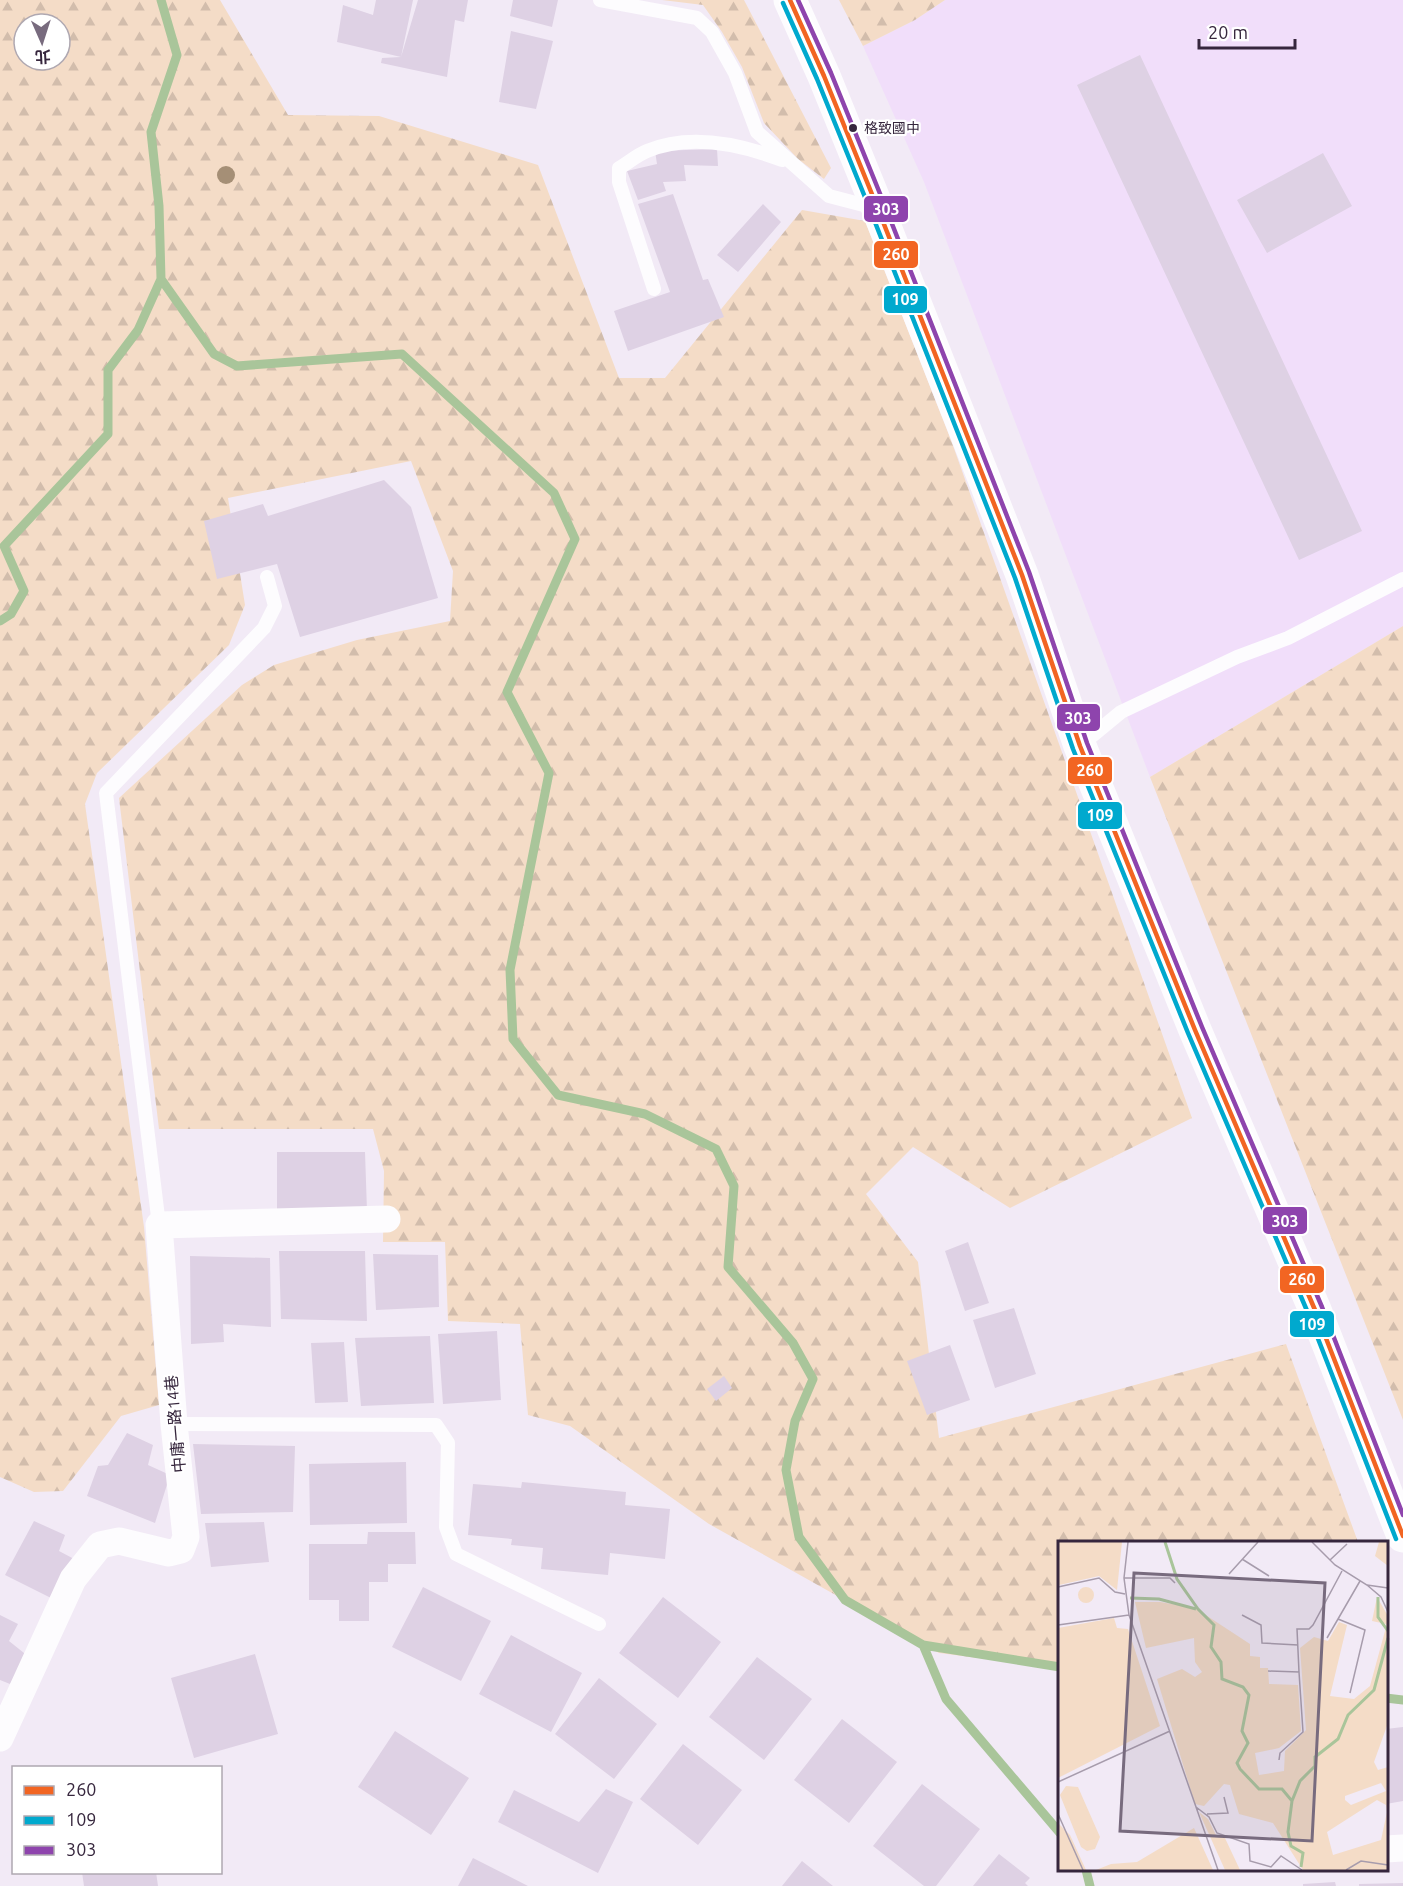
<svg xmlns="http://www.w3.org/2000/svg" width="1403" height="1886" viewBox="0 0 1403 1886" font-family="Ubuntu,'Noto Sans TC',sans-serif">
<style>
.built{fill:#f1defa}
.forest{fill:url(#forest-firs);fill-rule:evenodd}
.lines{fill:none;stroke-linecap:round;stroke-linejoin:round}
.stream{stroke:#a9c59a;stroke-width:9}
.building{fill:#ded1e4}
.service{stroke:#fdfcfe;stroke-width:14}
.minor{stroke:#fdfcfe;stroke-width:27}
.primary{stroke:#fdfcfe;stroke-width:33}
.bus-1-casing{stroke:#fff;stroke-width:9}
.bus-2-casing{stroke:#fff;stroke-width:9}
.bus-3-casing{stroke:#fff;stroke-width:9}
.bus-1{stroke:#f26522;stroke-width:4.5}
.bus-2{stroke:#00a9ce;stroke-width:4.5}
.bus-3{stroke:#8e44ad;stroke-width:4.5}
.tree{fill:#a58f76}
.bus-dot{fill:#36263d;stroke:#fff;stroke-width:2}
.labels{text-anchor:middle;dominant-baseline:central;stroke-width:4.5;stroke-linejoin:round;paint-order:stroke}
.bus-label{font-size:14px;fill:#36263d;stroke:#fff;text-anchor:start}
.street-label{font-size:16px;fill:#36263d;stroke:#fff}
.inset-river{fill:none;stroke:#a9c59a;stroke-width:3}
.inset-road{fill:none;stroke:#a79cac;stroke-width:1.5}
.view{fill:#786b7e;fill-opacity:0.15;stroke:#786b7e;stroke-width:3}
.inset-edge{fill:none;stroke:#36263d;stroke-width:3}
.line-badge{stroke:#fff;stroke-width:2}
.badge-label{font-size:16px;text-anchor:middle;font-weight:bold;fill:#fff}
</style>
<defs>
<pattern id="forest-firs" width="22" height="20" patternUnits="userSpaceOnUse" patternTransform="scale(1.5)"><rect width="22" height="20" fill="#f4dcc7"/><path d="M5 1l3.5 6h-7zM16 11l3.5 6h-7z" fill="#d2bdac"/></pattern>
</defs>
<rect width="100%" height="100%" fill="#f2eaf6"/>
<path class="built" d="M945,0h458v626l-253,151 -226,-595 -61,-136 52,-26z"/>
<path class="forest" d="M0,0h220l68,115 91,1 159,49 81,213h46l137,-168 63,11 86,219 241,678 -182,90 -97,-61 -47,47 52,68 21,176 347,-94 72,198h-298l-1,126 -120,-15 -230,-129 -139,-98 -42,-11 -8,-91 -72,-3 -3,-79h-62l1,-71 -11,-42h-214l-40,-331 123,-113 32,-20 83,-25 93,-19 3,-50 -42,-110 -183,37 17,107 -16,40 -132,128 -12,31 59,423 15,178 -38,11 -58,75 -29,1 -34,-15zM24,24h36v36h-36z
M662,0h82l87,168 -7,11 -26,-20 -34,-36 -22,-56 -20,-35 -19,-27z
M839,0h106l-30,20 -52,26z
M1403,626v794l-253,-643z"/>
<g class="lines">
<path class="stream" d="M161,0l16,55 -26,77 8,74 2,73 53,75 23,12 165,-12 152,139 21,46 -68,153 42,81 -39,197 3,69 45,56 87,19 71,35 18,37 -6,81 65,76 20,36 -18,42 -9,49 13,67 46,63 78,45 23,54 114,134
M0,621l11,-7 13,-23 -20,-45 104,-112v-64l30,-40 23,-51
M923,1645l137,22
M1386,1698l17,2
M1086,1870l4,16"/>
</g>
<path class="building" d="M376,0h37l-12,57 -64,-15 6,-37 30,10z
M418,0h50l-4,22 -9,-2 -8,57 -66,-14 1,-5 19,-1z
M513,0h45l-6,27 -42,-11z
M511,31l42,10 -17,68 -37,-7z
M1140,55l222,476 -63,29 -222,-475z
M717,149l1,17 -34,-1 2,16 -23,1 3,9 -28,9 -11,-29 30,-7 -2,-13z
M1323,153l29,53 -85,47 -30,-53z
M673,194l30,86 5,-1 16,38 -96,34 -14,-40 56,-19 -32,-88z
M763,204l18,18 -43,50 -21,-17z
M384,480l27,27 27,91 -138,39 -23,-73 -60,15 -13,-58 59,-17 5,12z
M277,1152h88l2,59 -90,1z
M968,1242l21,61 -24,8 -20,-60z
M279,1251h86l2,70 -86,-2z
M373,1254l65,1 1,52 -63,3z
M190,1256l80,2 1,69 -48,-3 1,18 -33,2z
M1014,1308l22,66 -41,14 -22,-68z
M497,1331l4,69 -58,4 -5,-70z
M430,1336l4,67 -73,3 -6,-68z
M344,1342l4,60 -33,1 -4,-60z
M950,1345l20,55 -43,15 -20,-54z
M724,1376l8,12 -16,13 -9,-12z
M127,1433l26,12 -5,20 22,10 -15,48 -68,-27 11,-30 10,-1z
M193,1444l102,2 -2,66 -92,2z
M406,1462l1,61 -97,2 -1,-61z
M522,1482l104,10 -1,13 45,4 -5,50 -55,-6 -2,22 -67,-6 2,-21 -32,-3 1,-6 -44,-4 5,-51 48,4z
M34,1521l31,14 -6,16 17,9 -23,39 -48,-24z
M264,1522l5,40 -58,5 -6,-44z
M368,1532h47l1,32h-28v18h-19v39h-30v-21h-30v-56h58z
M423,1587l68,34 -30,60 -69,-34z
M663,1597l58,45 -43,56 -59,-45z
M0,1615l18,9 -9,17 20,16 -19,27 -10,-4z
M511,1635l71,38 -31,59 -72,-38z
M255,1654l23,80 -84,24 -23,-80z
M757,1657l55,42 -48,61 -55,-43z
M599,1678l58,46 -43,55 -59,-45z
M842,1719l55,43 -48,61 -55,-43z
M1403,1727v74l-17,3v-75z
M395,1731l74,47 -38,57 -73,-48z
M683,1744l59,46 -44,55 -58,-46z
M922,1784l58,45 -44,57h-12l-51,-40z
M606,1789l27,13 -35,71 -100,-51 16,-32 65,32z
M999,1854l31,24 -5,5 3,3h-55z
M473,1858l55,28h-70z
M802,1861l31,25h-51z
M82,1872h74l2,14h-74z
M1335,1882l1,4h-33v-2z
M1403,1883v3h-44v-2z"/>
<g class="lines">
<path class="service" d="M600,0l97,18 15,14 23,41 22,59 72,64 46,12
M654,289l-35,-107v-14c9,-5 18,-13 28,-17 43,-18 93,-7 135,9
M1081,745l40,-33 116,-55 51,-19 115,-59
M159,1225l-53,-432 158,-165 11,-22 -8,-29
M174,1424l262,1 12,18 -2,84 10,27 143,70"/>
<path class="minor" d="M0,1738l73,-159 27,-34 19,-4 50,12 12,-3 5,-13 -12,-113 -15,-199 228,-6
M1386,1849l17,-1"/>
<path class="primary" d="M790,0l34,76 54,133 144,366 58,171 115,284 120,280 88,226"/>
<g class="bus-1-casing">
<path id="bus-1" d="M790,0l34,76 54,133 144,366 58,171 115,284 120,280 88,226"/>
</g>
<g class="bus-2-casing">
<path id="bus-2" d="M783,3l34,76 54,133 144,366 58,171 115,284 120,280 88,226"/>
</g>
<g class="bus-3-casing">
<path id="bus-3" d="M798,0l33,73 54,133 144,366 58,171 115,284 120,280 81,208"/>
</g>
<use href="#bus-1" class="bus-1"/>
<use href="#bus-2" class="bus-2"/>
<use href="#bus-3" class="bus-3"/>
</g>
<circle class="tree" cx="226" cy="175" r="9"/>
<circle class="bus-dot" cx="853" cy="128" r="5"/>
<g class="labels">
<g class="bus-label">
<text x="864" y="128">格致國中</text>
</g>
<g class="street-label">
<text transform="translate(175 1424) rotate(-95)">中庸一路14巷</text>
</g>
</g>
<g transform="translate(1058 1541)">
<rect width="330" height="330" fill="#f2eaf6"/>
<path d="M20 54a8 8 0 1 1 16 0a8 8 0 1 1-16 0ZM8,245l12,1 22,50 -5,12 -8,2 -6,-4 -21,-52z" fill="#f4dcc7"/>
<path d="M321,1h9v24l-13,-10zM319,56l11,19v107l-14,39 4,8 10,-3v103h-85l-30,-47 -34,-9 -9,-29 -6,-1 -20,22 -9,-2 -38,-125 25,-10 13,8 7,-5 -7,-10 -1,-24 -48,10 -11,-46h25l35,6 55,36v12l10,1v11h8l1,16 29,1 3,46 -22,17 -24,5 4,22 25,-4 1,-20 21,-21 -6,-82 14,-11 14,4 11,-19 8,3 -17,71 24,3 16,-13 15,-55 1,-7 -14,-3zM323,242l5,8 -35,14 -6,-5v-4zM319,259l9,5 1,7 -6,28 -48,15 -6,-23zM56,77l3,10 11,1 32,97 -102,52v-150zM141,271l9,7 8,16 8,1 16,34h-15zM0,282l12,12 16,35h-28zM136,287l19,42h-117l15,-6 26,-2z" fill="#f4dcc7" fill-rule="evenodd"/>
<path d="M0,1h64l-5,48 -18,-14 -40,9z" fill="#f4dcc7"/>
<path class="inset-river" d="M107,1l12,37 21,30 16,16 -3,22 10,15 1,17 21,8 6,8 -7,36 6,12 -11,20 3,6 19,20h23l10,12 -4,31 3,14 12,7 -2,14M320,56v20l10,14M72,57l29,1 37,10M234,260l8,-20 15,-15v-9l23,-18 10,-24 26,-25 14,-52"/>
<path class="inset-road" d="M70,1l-4,36 5,37 89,255M254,1l23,23 32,20 14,12 7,15M184,18l27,17M272,19l17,-16M171,33l29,-32M66,37h46l5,5M309,44l21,3M0,46l41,-9 16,14 10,2M184,74l19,10 1,18 36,2M280,78l27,11 -15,63M0,84l71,-10M269,97l33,-57M210,130l31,1 -2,-43h12l4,-4 29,-54M221,219l1,-7 23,-21 -4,-60M0,241l112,-51M138,266l13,10 8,16 32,11 1,17 21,6 10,-11 21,14M0,273l25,56M149,273l21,-1 -4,-16M288,329l15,-9 27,4"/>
<path class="view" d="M76,32l191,10 -13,258 -192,-10z"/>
<rect width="330" height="330" class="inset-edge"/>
</g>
<g class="line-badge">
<rect x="863" y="195" width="46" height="28" rx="6" fill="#8e44ad"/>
<rect x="873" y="240" width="46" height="29" rx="6" fill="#f26522"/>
<rect x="883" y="285" width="45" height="29" rx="6" fill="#00a9ce"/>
<rect x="1056" y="703" width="45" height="29" rx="6" fill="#8e44ad"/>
<rect x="1067" y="756" width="46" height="29" rx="6" fill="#f26522"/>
<rect x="1077" y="801" width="46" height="29" rx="6" fill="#00a9ce"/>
<rect x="1262" y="1206" width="46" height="29" rx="6" fill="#8e44ad"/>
<rect x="1279" y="1265" width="46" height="29" rx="6" fill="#f26522"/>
<rect x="1289" y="1310" width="46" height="28" rx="6" fill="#00a9ce"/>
</g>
<g class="badge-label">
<text x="886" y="215">303</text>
<text x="896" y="260">260</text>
<text x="905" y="305">109</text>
<text x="1078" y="724">303</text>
<text x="1090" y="776">260</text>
<text x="1100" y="821">109</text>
<text x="1285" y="1227">303</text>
<text x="1302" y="1285">260</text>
<text x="1312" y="1330">109</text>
</g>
<rect x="12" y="1766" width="210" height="108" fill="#ffffff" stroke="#afa8b1" stroke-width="1.5"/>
<rect x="24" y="1786" width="30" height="9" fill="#f26522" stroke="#afa8b1" stroke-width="1.5"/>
<text x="66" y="1796" font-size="18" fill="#36263d">260</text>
<rect x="24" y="1816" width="30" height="9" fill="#00a9ce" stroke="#afa8b1" stroke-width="1.5"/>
<text x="66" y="1826" font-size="18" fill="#36263d">109</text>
<rect x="24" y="1846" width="30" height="9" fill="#8e44ad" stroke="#afa8b1" stroke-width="1.5"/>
<text x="66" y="1856" font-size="18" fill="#36263d">303</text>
<g transform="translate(42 42) rotate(177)"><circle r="28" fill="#ffffff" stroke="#afa8b1" stroke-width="1.5"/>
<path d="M0-4.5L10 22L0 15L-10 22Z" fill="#786b7e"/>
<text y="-9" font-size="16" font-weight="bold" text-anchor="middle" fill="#36263d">北</text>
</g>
<path d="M1199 39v9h96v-9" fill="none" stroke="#36263d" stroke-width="3"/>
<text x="1208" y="39" font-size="18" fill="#36263d" stroke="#ffffff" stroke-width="4.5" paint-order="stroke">20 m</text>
</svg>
